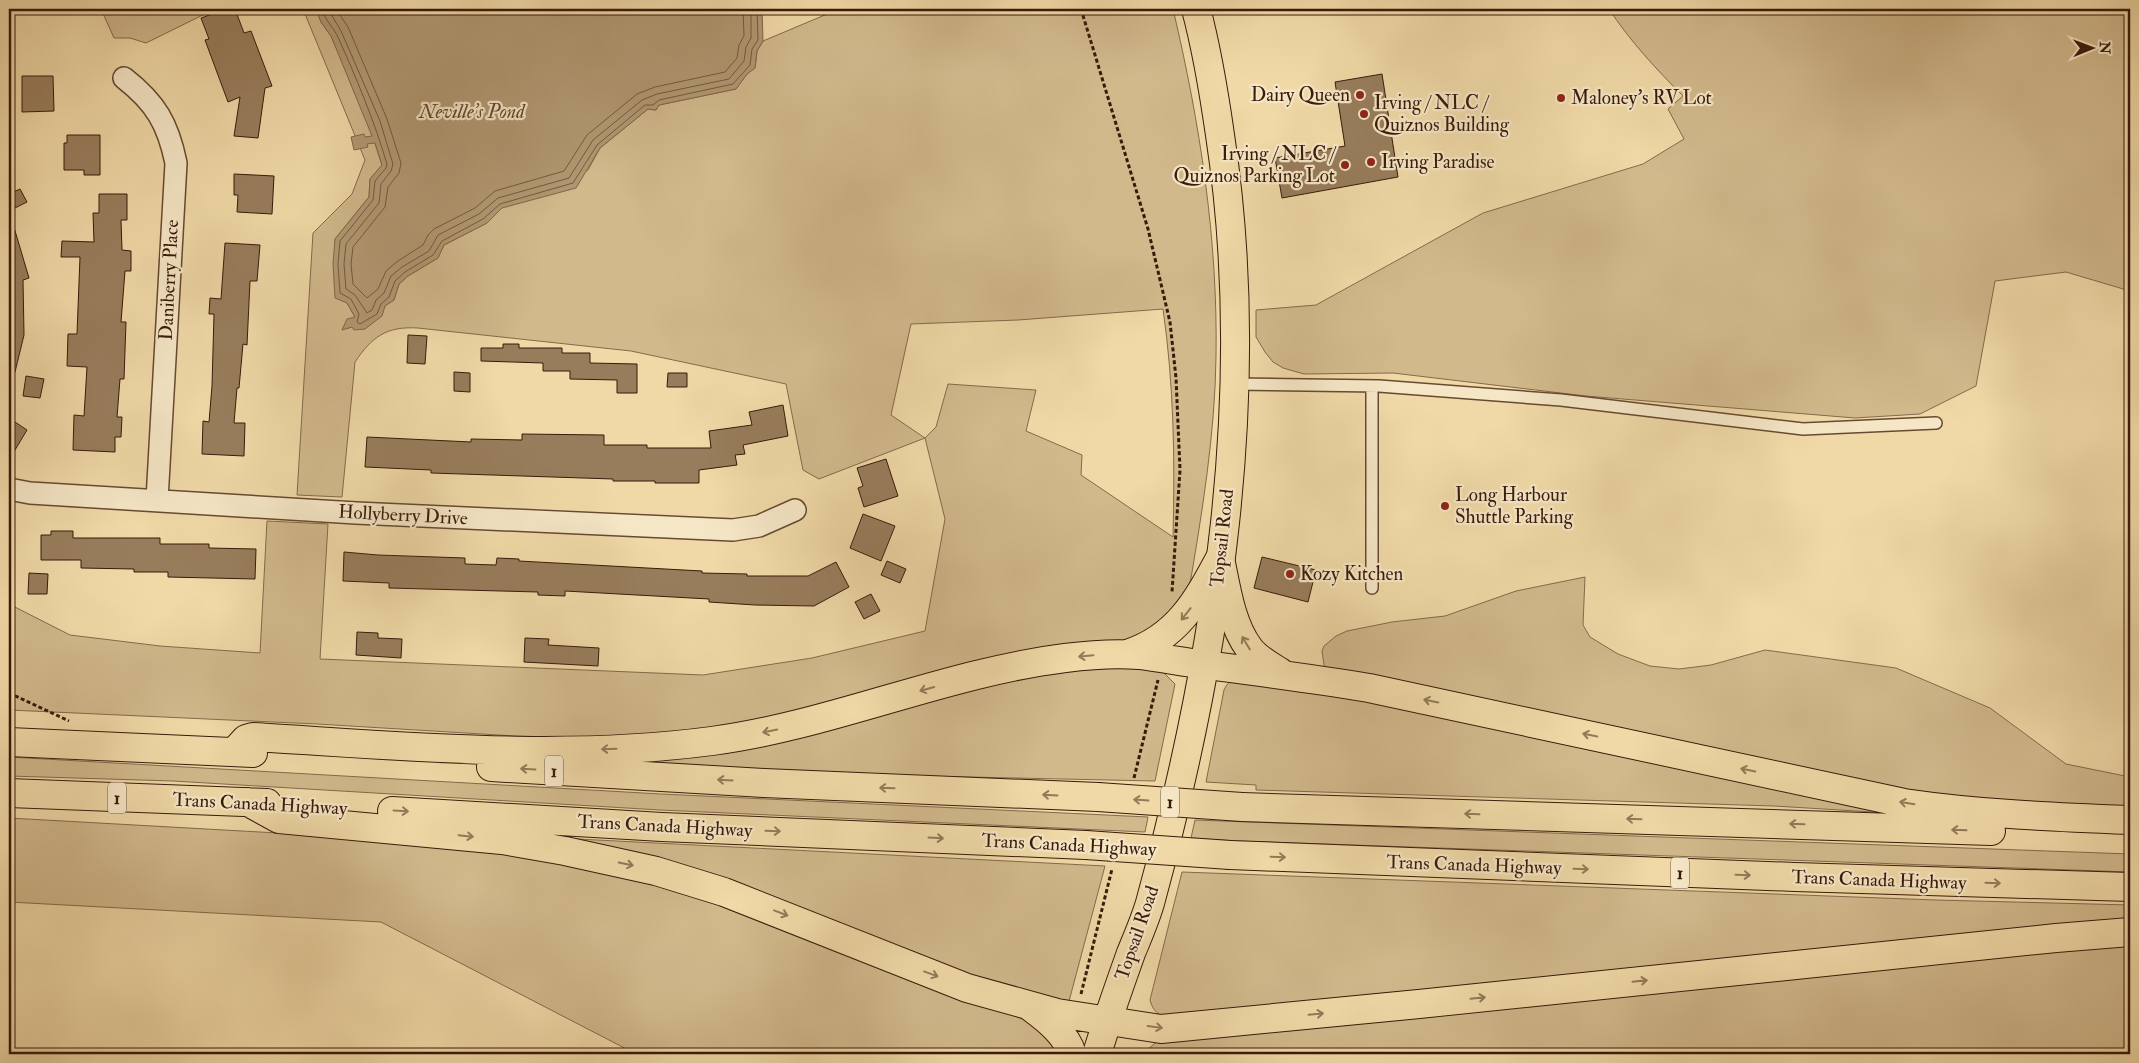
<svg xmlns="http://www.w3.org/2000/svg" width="2139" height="1063" viewBox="0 0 2139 1063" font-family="'IM FELL Double Pica',serif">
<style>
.green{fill:#d1b98c;stroke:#846a4b;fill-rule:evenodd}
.water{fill:#b19872;stroke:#816648}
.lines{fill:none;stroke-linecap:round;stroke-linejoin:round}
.shore{stroke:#74593e;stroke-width:1}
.building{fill:#987d5c;stroke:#381a0a}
.lane-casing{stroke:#664a31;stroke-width:14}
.street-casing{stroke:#664a31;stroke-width:24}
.primary-casing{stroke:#381a0a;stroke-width:30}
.highway-casing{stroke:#381a0a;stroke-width:30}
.path{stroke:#381a0a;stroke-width:3;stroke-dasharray:4 2.5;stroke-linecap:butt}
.lane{stroke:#f5e6c6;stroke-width:11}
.street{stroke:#f5e6c6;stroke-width:21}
.primary{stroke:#f0d9a7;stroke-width:28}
.highway{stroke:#f0d9a7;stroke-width:28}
.highway-bridge-casing{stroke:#381a0a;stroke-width:30;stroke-linecap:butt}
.highway-bridge{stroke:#f0d9a7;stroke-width:28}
.oneway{stroke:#947a58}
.poi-dot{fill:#8f2418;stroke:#f5e6c6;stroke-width:2}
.labels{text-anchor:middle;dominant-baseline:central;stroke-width:4.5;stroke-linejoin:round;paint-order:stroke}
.shield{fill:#f5e6c6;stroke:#715742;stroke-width:1}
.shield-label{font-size:18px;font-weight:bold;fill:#381a0a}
.poi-label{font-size:19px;fill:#381a0a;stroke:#f5e6c6;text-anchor:start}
.street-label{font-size:19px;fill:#381a0a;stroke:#f5e6c6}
.water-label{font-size:20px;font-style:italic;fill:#62462e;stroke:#f5e6c6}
</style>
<rect width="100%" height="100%" fill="#f0d9a7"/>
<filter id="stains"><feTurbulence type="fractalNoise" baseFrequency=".004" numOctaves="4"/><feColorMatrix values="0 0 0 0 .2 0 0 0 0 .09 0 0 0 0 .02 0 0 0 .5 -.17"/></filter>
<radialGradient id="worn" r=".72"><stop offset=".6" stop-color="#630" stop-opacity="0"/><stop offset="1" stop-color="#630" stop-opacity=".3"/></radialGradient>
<path class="green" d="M101,9h114l-69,34 -16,-5h-16z
M303,9h13l5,13 10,14 17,38 21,51 13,40 -12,14 -1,18 -34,42 12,64 8,14 -8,12 47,-29 5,-16 9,-8 30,-18 6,-13 43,-22 14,-15 21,-7 66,-31 12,-22 48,-39 8,1 3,-5 77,-16 11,-15 8,-6 2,-17 6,-10 76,-32h334c27,114 45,231 43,348 -1,78 -14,156 -27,233l-4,11 -49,38 -247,48 -163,41 -131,10 -80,-2 -198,-12 -308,-14v-106l61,31 90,11 100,7 7,-132 61,3 -8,135 383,16 109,-17 113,-27 20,-112 -20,-81 -106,41 -16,-9 -17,-86 -155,-33 -213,-23c-32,-2 -46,9 -63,34l-13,135 -45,-2 16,-262 39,-39 13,-34zM1163,309c11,76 12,152 10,228l-92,-62 1,-20 -56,-24 10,-41 -88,-6 -12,43 -11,11 -34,-23 20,-91 107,-4z
M1609,9h521v282l-64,-19 -71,9 -19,105 -56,28 -65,4 -269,-22 -193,-23 -89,1 -21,-6 -10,-6 -8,-10 -9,-15v-27l60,-5 167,-92 160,-49 41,-25 -16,-30 15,-13c-27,-27 -53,-55 -74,-87z
M1585,577l-2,48 7,12 28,17 32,12 29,3 32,-4 54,-15 131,18 94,40 76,56 64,13v31l-167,-6 -638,-131 -3,-20 2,-5 12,-10 11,-5 45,-9 53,-6 71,-25z
M1074,665l86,4 15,15 -20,97 -373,-8 -200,-12z
M1245,677l710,140 -181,-11 -518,-16v-5l-50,-3 18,-92c4,-10 11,-11 21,-13z
M9,757l652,37 487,23 -3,15 -485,-22 -487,-29 -164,-5z
M9,818l412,23 229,36 218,81 152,60 26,12 22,24h-432l-255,-132 -372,-20z
M1195,820l935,34v18l-892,-31 -47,-3z
M519,836l586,30 -37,139z
M1182,872l754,28 194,5v21l-960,93c-11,-4 -17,-7 -20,-19z
M2130,940v114h-988l17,-14z"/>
<path class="water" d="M316,9h446l1,32 -6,10 -2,17 -8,6 -11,15 -77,16 -3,5 -8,-1 -48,39 -24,40 -74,20 -15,15 -43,22 -6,13 -30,18 -9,8 -5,16 -9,6 -3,10 -17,13 -11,1 -2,-3 -10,3 5,-11 8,-2 -8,-14 -12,-5 -2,-34 2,-25 34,-42 1,-18 12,-14 -7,-22 -8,1 1,3 -14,3 -3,-13 13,-3 1,3 7,-1 -41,-100 -10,-14z"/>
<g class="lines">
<path class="shore" d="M321,9c4,10 11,17 16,26 19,42 37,85 50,129l-1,4 -11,13 -2,19 -33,41 -2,23 2,29 11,6 8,15 -2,8 3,2 17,-10 4,-10 8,-7 6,-16 10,-9 28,-17 9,-14 41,-22 17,-15 73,-21 24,-38 48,-40h8l6,-5 74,-16 17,-19 2,-16 6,-9 -1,-31
M328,9l13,22 17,39 22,51 13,43 -2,7 -10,13 -2,19 -33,41 -2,20 2,25 9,6 12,18 5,-3 4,-10 8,-7 7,-17 11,-9 27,-16 9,-16 41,-21 19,-16 71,-20 24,-38 49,-40 15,-6 72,-15 15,-18 2,-14 5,-9v-29
M336,9l12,18 17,40 22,52 14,44 -2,10 -11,14 -3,20 -32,40 -2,17 2,20 14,14 11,-9 8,-18 12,-10 25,-16 5,-10 6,-6 41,-21 20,-17 69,-20 23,-36 50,-41 18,-7 70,-15 12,-14 2,-13 5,-9 -1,-27"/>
</g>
<path class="building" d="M226,9h9l9,24 7,-2 21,55 -7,2 -7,50 -24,-2 6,-39 -12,5 -23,-62 4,-1 -8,-21z
M1382,74l16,103 -116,21 -7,-40 70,-12 -10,-64z
M22,76h31l1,35 -32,1z
M67,135h33v40h-16v-5h-20v-27h3z
M234,174l40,2 -2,38 -35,-2 1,-17h-4z
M20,189l7,13 -18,9v-17z
M99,194h28v26h-6l1,30 9,1v20h-6l-4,51h5l-2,57h-4l-3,38h5l-1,20h-6v15l-42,-2 1,-35 10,1 3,-49 -20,-1 1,-32h9l3,-77h-19l1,-16 32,1 -1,-29h6z
M13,224l16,54 -6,2 1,55 -9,37h-6v-147z
M225,243l35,2 -3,36h-7l-3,64 -4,-1 -4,44h-2l-3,35h11l-1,33 -42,-2 1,-33 6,1 3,-36 2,-72h-5l1,-16 11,1z
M408,335l19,1 -2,28 -18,-1z
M503,344h16v4h43v5h28v10l47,1v29h-20v-13l-47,-1v-8h-27v-8l-62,-2v-13h22z
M454,372l16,1v19l-16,-1z
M668,373h19v14h-20z
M26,376l18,3 -4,19 -17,-2z
M783,405l5,31 -45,9 2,9 -10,1 2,10 -38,5v13h-44v-2h-42v-2l-182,-6v-3l-66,-3 2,-30 104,5v-3l51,1v-6l82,1v10h43v3h64l-2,-17 43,-6 -3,-13z
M15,422l12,8 -18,30v-28z
M886,459l12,37 -34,11 -6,-19 5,-2 -6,-18z
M863,514l32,12 -14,35 -31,-13z
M51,531h22v7h87v6h49v4l47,1 -1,30 -87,-2v-5h-34v-3l-53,-1v-8h-40v-25h10z
M344,552l34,3 87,3v6l31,1 1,-7 22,1v2l183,10v2l45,1v2h61l28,-14 13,25 -35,19 -59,-1 -46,-3v-3l-144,-8v5l-27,-1v-3l-149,-4v-5l-46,-2z
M1262,557l54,13 -8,32 -54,-14z
M887,561l19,8 -6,14 -19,-8z
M29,573l19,1 -1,20h-19z
M871,594l9,17 -16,8 -9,-17z
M357,632l21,1v5l24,1 -1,19 -45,-3z
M525,638l24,1 -1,6 51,3 -1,18 -74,-4z"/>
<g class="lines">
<g class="lane-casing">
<path id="lane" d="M1235,384l144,2 182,14 242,29 133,-6
M1372,588v-202"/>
</g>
<g class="street-casing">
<path id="street" d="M124,78c32,25 44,46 52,85l-19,337
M9,489l21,4 326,20 377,17 26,-4 36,-16"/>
</g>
<g class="primary-casing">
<path id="primary" d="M1097,1054c10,-34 22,-67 34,-101 7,-17 14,-33 19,-50 68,-249 109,-512 70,-768 -6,-42 -13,-85 -24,-126"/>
</g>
<g class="highway-casing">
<path id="highway" d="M1220,558c6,29 11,66 29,90 7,10 20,17 31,24
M1127,654c50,-16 70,-53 93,-96
M9,742l244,11
M234,752l12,-13 7,-2c152,9 307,24 459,4 120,-16 233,-68 353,-83 24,-3 49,-5 74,-3 22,3 45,7 67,10 55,7 109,14 163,23l535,115c75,11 150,14 226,17
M491,767l273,16 334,14
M9,793l258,10
M248,802l31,17 223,21 63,11 91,20 68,21 243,96 90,25 104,16 258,-25 637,-66 74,-6
M1242,807l749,24
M392,811l270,16 424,18
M1230,855l565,22 335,10
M1032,1008c16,12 34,26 40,46"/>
</g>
<path class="path" d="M1081,9l67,220 22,93 6,56 4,92 -8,122
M9,693l60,28
M1134,778l24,-98
M1081,994l31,-125"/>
<use href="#lane" class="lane"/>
<use href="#street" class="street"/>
<use href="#primary" class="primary"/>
<use href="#highway" class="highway"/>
<g class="highway-bridge-casing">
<path id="highway-bridge" d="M1098,797l144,10
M1086,845l144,10"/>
</g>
<use href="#highway-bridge" class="highway-bridge"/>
</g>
<defs><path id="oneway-shaft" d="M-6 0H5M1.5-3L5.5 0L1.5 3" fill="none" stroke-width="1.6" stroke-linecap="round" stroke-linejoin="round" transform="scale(1.25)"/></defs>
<g class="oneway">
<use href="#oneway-shaft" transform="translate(1186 614) rotate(128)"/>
<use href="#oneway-shaft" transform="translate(1246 643) rotate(-121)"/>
<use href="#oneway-shaft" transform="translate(1086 656) rotate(175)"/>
<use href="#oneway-shaft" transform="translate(927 689) rotate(164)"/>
<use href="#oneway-shaft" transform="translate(1431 701) rotate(-168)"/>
<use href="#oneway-shaft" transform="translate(770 731) rotate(168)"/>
<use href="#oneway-shaft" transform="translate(1590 735) rotate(-168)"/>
<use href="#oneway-shaft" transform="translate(609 749) rotate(178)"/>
<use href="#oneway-shaft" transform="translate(528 769) rotate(-177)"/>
<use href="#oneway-shaft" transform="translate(1748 770) rotate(-168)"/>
<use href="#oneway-shaft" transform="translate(725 780) rotate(-177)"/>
<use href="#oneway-shaft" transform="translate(887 788) rotate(-178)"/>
<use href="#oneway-shaft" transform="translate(1050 795) rotate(-177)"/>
<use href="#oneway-shaft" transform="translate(1141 800) rotate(-176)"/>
<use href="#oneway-shaft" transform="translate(1907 803) rotate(-171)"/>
<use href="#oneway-shaft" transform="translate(401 811) rotate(3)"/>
<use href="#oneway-shaft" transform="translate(1472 814) rotate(-178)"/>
<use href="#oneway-shaft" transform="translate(1634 819) rotate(-178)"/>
<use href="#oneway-shaft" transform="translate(1797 824) rotate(-178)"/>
<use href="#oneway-shaft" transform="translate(1959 830) rotate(-178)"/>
<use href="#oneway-shaft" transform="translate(773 831) rotate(2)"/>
<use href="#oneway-shaft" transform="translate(466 836) rotate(6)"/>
<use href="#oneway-shaft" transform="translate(936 838) rotate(3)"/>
<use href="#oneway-shaft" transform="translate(1278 857) rotate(2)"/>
<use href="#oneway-shaft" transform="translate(626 864) rotate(12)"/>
<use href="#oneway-shaft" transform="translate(1581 869) rotate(2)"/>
<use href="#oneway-shaft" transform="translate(1743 875) rotate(2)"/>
<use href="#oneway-shaft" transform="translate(1993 883) rotate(2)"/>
<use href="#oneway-shaft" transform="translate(781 913) rotate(21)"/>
<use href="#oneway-shaft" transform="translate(931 974) rotate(20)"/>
<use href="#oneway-shaft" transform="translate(1640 981) rotate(-6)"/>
<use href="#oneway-shaft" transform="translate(1478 998) rotate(-6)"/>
<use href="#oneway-shaft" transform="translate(1316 1014) rotate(-5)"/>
<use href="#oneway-shaft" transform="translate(1155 1027) rotate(8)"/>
</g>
<g class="poi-dot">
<circle cx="1360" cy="95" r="5"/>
<circle cx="1561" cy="98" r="5"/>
<circle cx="1364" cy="114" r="5"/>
<circle cx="1371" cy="162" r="5"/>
<circle cx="1345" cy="165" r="5"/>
<circle cx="1445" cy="506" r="5"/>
<circle cx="1290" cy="574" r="5"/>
</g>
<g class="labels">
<g class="shield">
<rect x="545" y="755.5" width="18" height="31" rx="4"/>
<rect x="108" y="782.5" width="18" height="31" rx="4"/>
<rect x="1161" y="786.5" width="18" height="31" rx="4"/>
<rect x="1671" y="857.5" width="18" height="31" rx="4"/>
</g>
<g class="shield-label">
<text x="554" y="771">1</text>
<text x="117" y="798">1</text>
<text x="1170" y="802">1</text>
<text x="1680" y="873">1</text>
</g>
<g class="poi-label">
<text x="1350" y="95" text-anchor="end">Dairy Queen</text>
<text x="1571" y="98">Maloney's RV Lot</text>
<text x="1374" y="103">Irving / NLC /<tspan x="1374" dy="22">Quiznos Building</tspan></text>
<text x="1335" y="154" text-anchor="end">Irving / NLC /<tspan x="1335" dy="22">Quiznos Parking Lot</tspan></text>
<text x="1381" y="162">Irving Paradise</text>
<text x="1455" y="495">Long Harbour<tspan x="1455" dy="22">Shuttle Parking</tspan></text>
<text x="1300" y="574">Kozy Kitchen</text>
</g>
<g class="street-label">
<text transform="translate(169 280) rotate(-87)">Daniberry Place</text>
<text transform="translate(403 515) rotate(3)">Hollyberry Drive</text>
<text transform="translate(1222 538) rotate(-84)">Topsail Road</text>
<text transform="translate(260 804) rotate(3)">Trans Canada Highway</text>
<text transform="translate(665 826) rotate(3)">Trans Canada Highway</text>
<text transform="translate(1069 845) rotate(3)">Trans Canada Highway</text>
<text transform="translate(1474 865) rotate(2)">Trans Canada Highway</text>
<text transform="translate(1879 880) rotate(2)">Trans Canada Highway</text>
<text transform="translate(1137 933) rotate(-71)">Topsail Road</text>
</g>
<g class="water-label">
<text x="472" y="111">Neville's Pond</text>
</g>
</g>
<rect width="2139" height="1063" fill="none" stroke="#f0d9a7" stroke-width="30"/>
<rect x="10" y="10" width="2119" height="1043" fill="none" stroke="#381a0a" stroke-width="2.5"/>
<rect x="15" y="15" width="2109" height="1033" fill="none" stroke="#381a0a"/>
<g transform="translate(2092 48) rotate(89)" stroke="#f5e6c6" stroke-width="4" paint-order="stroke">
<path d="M0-4L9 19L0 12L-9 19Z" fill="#381a0a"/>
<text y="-8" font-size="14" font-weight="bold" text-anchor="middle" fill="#381a0a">N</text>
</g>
<rect width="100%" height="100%" filter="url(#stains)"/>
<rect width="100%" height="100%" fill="url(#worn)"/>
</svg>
